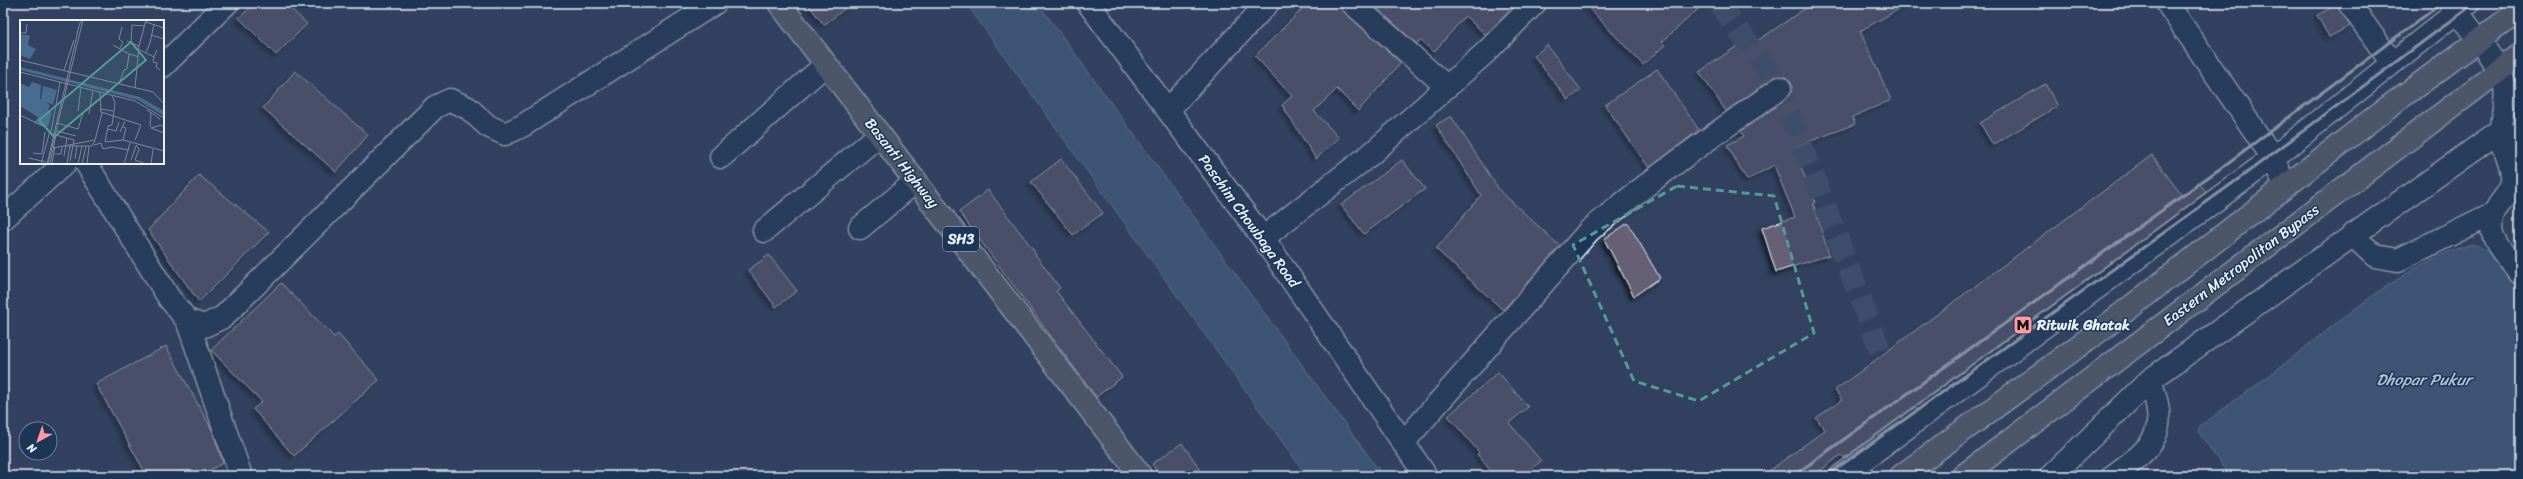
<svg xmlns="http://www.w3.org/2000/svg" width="2523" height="479" viewBox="0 0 2523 479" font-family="Sriracha,sans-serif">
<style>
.water{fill:#486c8f;stroke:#88a1b9}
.building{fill:#656074;stroke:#e8f1f8;filter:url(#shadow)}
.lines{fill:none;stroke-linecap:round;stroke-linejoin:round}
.minor-tunnel{stroke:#4e5c77;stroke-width:22;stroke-dasharray:22 11;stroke-linecap:butt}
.minor-casing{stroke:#e8f1f8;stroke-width:25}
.major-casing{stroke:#e8f1f8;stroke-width:25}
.minor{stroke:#1d3557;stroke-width:22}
.major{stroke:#6b6f75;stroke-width:22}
.rail{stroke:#e8f1f8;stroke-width:3}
.marked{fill:none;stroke:#509b97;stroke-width:3;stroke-dasharray:8 5;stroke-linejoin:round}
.labels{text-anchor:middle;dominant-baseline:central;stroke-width:3;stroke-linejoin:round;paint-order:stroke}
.shield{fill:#1d3557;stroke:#abb9c8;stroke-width:1}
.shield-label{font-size:14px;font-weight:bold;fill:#e8f1f8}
.street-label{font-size:15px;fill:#e8f1f8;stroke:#1d3557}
.poi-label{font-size:15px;font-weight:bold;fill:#e8f1f8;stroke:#1d3557;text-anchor:start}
.water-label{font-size:16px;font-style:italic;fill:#b0c2d3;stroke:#1d3557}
.inset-road{fill:none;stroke:#7b889d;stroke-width:1}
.view{fill:#509b97;fill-opacity:0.15;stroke:#509b97;stroke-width:2}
.inset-edge{fill:none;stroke:#e8f1f8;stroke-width:2}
</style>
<defs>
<filter id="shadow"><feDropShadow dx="-3.5" dy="3.5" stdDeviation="2" flood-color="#0009"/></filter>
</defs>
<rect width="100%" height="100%" fill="#334260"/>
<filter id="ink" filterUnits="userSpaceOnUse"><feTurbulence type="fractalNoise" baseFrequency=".025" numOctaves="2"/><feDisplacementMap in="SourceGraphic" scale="8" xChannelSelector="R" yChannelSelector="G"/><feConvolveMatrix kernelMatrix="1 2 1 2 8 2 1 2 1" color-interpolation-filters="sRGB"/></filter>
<g filter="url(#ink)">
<path class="water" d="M966,3h72l345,473h-76z
M2474,244c19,9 33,24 46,40v192h-291l-31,-45 3,-5c23,-18 46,-34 69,-51 54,-41 139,-117 204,-131z"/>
<path class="building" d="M255,3h30l22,21 -31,31 -37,-37z
M807,3h45l-28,22z
M1308,3h32l4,9 57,51 -43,48 -21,-22 -23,22 25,27 -23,21 -34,-54 10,-9 -37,-40z
M1371,3h146l-31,32 -21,-19 -31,36 -14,-12 -3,4z
M1584,3h121l-43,39 3,3 -22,20z
M1813,3h97l-50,28 31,69 -39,17 3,7 -62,24 22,54 -2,1 16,52 -53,17 -14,-44 33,-11 -21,-52 -27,15 -20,-35 17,-9 -3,-5 47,-33 4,-11 -2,-6 -5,-4 -12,1 -47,33 -27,-39 44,-30 4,6z
M2337,5l13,21 -21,11 -12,-22z
M1547,45l34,45 -13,10 -34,-44z
M1657,69l42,61 -50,38 -44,-63z
M295,71l73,64 -32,37 -73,-64z
M2045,84l13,22 -65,39 -13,-22z
M1451,116l49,75 60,55 -57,64 -67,-61 45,-54 -45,-70z
M2152,155l31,42 17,-13 6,8 -362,266 -3,-3 -28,21h-51l63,-46 -9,-12 26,-18 -7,-10z
M1061,159l42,54 -30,22 -42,-53z
M1402,160l23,29 -61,45 -23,-29z
M199,175l70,57 -70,70 -51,-72z
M988,190l47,62 -1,1 26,35 -4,3 66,86 -26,20 -137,-185z
M1628,223l32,55 -26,18 -30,-57z
M769,255l28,36 -21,16 -28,-37z
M281,283l53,54 4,-3 41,46 -85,76 -41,-47 9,-7 -51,-52z
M166,346l46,84 11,33 -24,13h-52l-51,-92z
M1498,372l30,35 -19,16 32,38 -19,15h-27l-18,-22 2,-2 -31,-36z
M1182,443l18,26 -10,7h-30l-8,-12z"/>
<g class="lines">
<path class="minor-tunnel" d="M1719,3l61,85 100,262"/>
<g class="minor-casing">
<path id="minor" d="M1088,3l175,235 163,238
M1352,3l95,84
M2167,3l106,155 12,28
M2349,3l43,60
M2451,3c14,21 49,60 54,84 3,15 -5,30 -4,45 1,16 13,33 11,50 -1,8 -8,16 -13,23 -19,28 4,46 21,68
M163,66l64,-63
M1168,110l100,-107
M2503,147l17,-13
M721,157l104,-92
M86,163l83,135 18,22 17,6 19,-9 212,-210 15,-7 18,8 20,18 17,8 17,-8 193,-123
M3,219l62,-56
M860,228l56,-47
M764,231l115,-96
M2352,235l23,21 23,4 96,-47
M1263,238l108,-84 114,-101 50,-50
M187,320l54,156
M1403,443l186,-212c61,-51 126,-97 191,-143
M1841,476l432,-318 195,-155
M2051,476l99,-96 351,-250
M2113,476c43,-31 56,-43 37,-96"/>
</g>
<g class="major-casing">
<path id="major" d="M779,3l362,473
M1901,476l209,-153 274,-213 136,-100
M1963,476l557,-421"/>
</g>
<use href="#minor" class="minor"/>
<use href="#major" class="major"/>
<path class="rail" d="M1793,476l432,-311 217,-162
M1826,476l411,-296 238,-177"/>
</g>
</g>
<path d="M0 0H2523V479H0ZM1677,186l97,10 40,137 -115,68 -65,-20 -61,-136z" fill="#334260" fill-opacity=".55" fill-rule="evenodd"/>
<path class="marked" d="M1677,186l97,10 40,137 -115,68 -65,-20 -61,-136z"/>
<defs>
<g id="metro-square" transform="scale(1)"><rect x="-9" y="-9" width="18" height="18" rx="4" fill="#ff9aa2" stroke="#1d3557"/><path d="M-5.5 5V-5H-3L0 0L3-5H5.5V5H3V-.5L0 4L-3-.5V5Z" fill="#111"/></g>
</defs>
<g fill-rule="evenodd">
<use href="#metro-square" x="2023" y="325"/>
</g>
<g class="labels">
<rect class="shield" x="943" y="227" width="36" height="24" rx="3"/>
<g class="shield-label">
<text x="961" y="239">SH3</text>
</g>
<g class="street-label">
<text transform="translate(902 163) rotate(52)">Basanti Highway</text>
<text transform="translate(1249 221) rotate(54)">Paschim Chowbaga Road</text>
<text transform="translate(2241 265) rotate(-37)">Eastern Metropolitan Bypass</text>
</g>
<g class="poi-label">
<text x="2037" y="325">Ritwik Ghatak</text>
</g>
<g class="water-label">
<text x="2424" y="379">Dhopar Pukur</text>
</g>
</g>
<g transform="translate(20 20)">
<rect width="144" height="144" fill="#334260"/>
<path d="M0,15h10l-2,10 8,4 -6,10 -10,-4zM0,47l120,30 24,14v5l-26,-16 -118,-30zM12,62l9,3 -1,14 1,1 2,-14 14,4 -4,15 -7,-3 4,3 -2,5 4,2 -4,15 -14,-4 4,-6 -18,-11v-23l9,4z" fill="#486c8f"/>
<path class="inset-road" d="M126,2l18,6M0,13h6l1,-9M57,13l4,-13M131,15l13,4M107,21l12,5M111,22l1,-17 13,1M93,25l16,9M100,28l3,-6 -4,-3 3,-12M120,30l14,7 3,-7M126,32l4,-9 4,-19M134,37l-1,5 4,1 -1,4 4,3M0,40l133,32 11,12M44,50l10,-30M0,52l115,29 29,17M99,64l5,-14 3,-1 2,-15 10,3M115,68l4,-42 7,-26M80,72l1,20 40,13 -6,15M92,75l3,8 -3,22 -4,1 -3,16 18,-2 41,11M80,89l13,2M127,90l13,9M58,91l3,-24M69,94l4,-24M0,95l27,13 5,6 22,6 -4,21M37,103l21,6 5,-16M103,107l3,1 -3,12M130,107l1,-14M131,108l13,5M131,108l10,-3 3,2M87,109l9,2 3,-9M37,111l19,5M31,112l9,-50M100,112l5,-11M74,125l7,-2 2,6 9,-2 17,3M116,125l3,4 -4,11 11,4M47,126h25l3,-5M33,128l42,-8 7,-27M13,133l9,1 3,-22M35,134h6l1,-7M44,136l3,-18M9,138l17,4M55,139l2,-14M111,140l5,-14M32,143l3,-16M21,144l9,-33M27,144l31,-133M28,144l35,-144M30,144l6,-29M47,144l3,-18M58,144l4,-18M62,144l4,-18M67,144l2,-18M104,144l6,-21M131,144l2,-15"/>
<path class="view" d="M111,22l15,18 -92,77 -15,-17z"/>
<rect width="144" height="144" class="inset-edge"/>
</g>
<rect width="2523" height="479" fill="none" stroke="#1d3557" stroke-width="16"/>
<rect x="8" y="8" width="2507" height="463" fill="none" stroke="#e8f1f8" stroke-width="1.5" filter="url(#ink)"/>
<g transform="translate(38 441) rotate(220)"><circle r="19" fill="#1d3557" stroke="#6e8097"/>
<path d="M0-3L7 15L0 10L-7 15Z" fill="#ff9aa2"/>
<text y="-6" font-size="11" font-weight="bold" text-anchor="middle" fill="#e8f1f8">N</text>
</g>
</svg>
